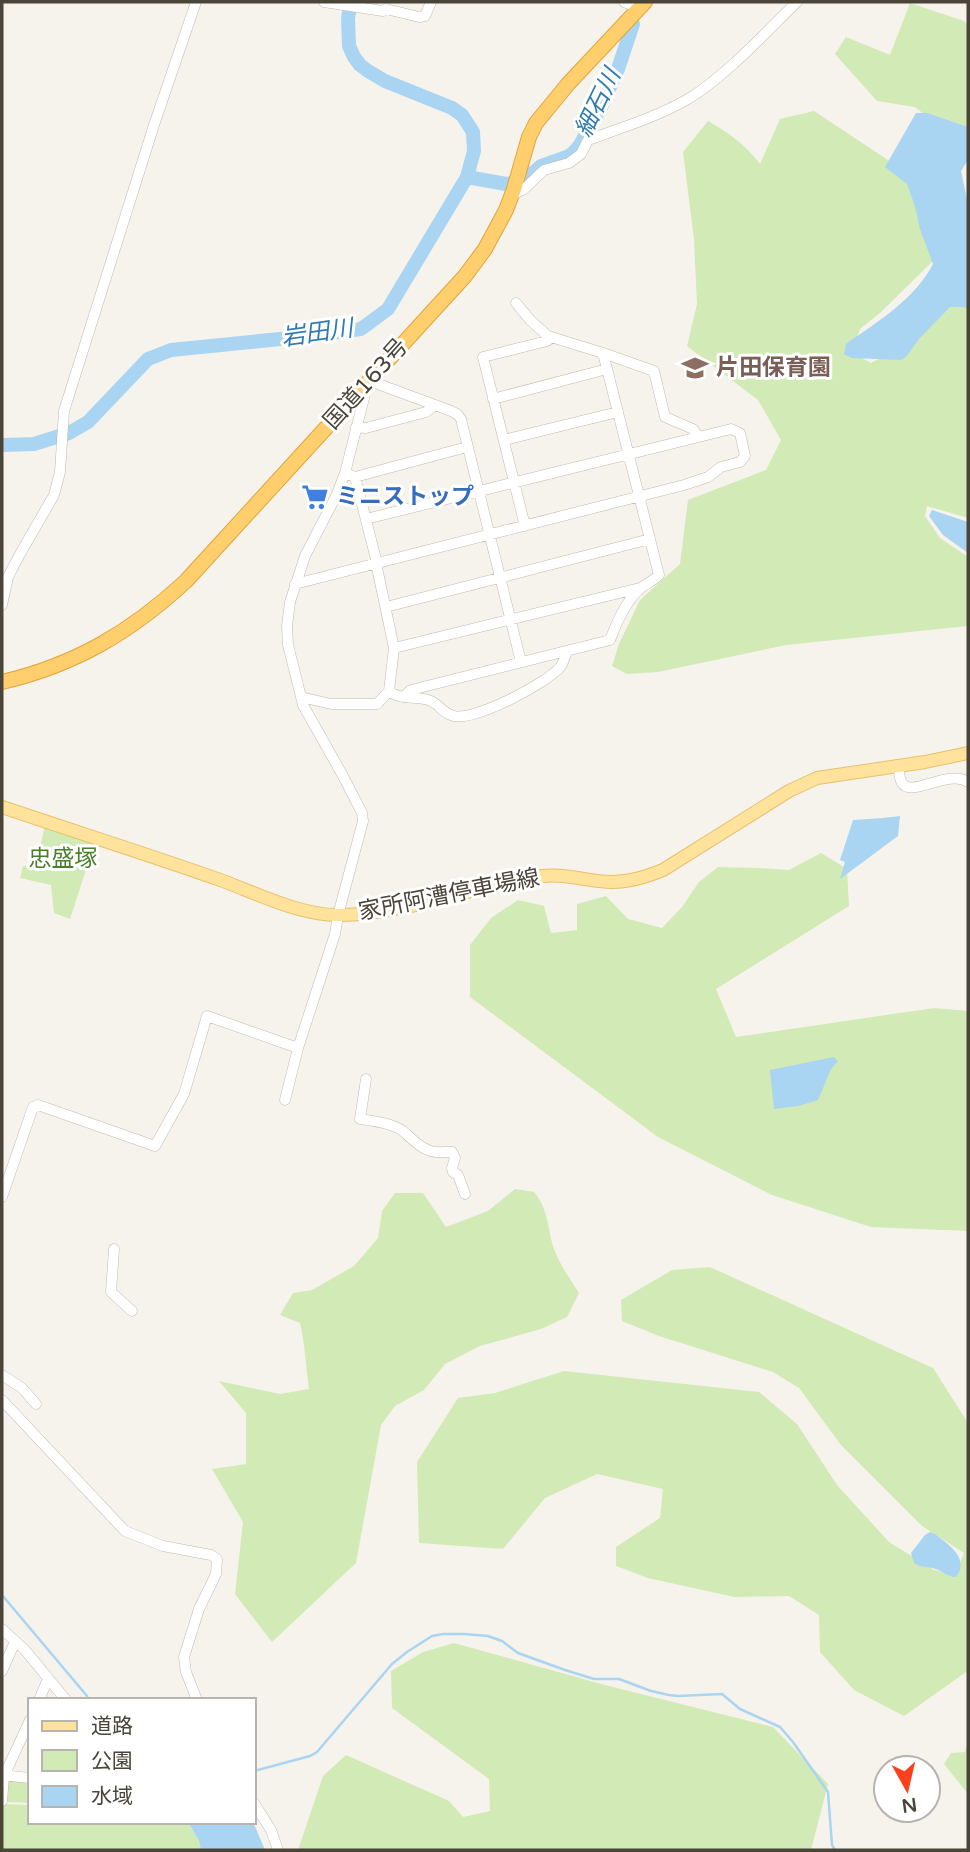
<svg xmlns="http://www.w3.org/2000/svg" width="970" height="1852" viewBox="0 0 970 1852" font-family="'Varela Round','Noto Sans JP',sans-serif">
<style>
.green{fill:#d2eab5}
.water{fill:#a9d4f2}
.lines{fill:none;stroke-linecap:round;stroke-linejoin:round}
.stream{stroke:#a9d4f2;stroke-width:2.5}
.river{stroke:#a9d4f2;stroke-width:14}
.minor-casing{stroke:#c2bbae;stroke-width:11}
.major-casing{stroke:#e6c16a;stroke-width:14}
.highway-casing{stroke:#e0a43c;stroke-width:16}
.minor{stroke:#fff;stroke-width:10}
.major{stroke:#ffe39c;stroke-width:12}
.highway{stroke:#ffcf6e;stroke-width:14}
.labels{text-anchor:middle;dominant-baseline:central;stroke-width:6;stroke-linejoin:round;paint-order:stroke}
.education-label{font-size:23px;font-weight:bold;fill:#785e54;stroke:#fff;text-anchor:start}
.street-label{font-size:23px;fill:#4b4439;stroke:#fff}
.shop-label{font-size:23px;font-weight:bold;fill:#366cbe;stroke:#fff;text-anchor:start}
.park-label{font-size:23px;fill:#4a7f2a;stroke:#fff}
.water-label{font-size:24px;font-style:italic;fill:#2e7ab2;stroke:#fff}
</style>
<rect width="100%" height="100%" fill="#f6f3ec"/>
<path class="green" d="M910,3l54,18 4,4v106l-33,-8 -20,-16 -38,-6 -42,-47 11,-17 44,18z
M814,111l95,63 21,48 2,40 -52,51 -20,16 -4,13 2,14 13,7 37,-20 45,-48 15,7v216l-41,-12 -2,10 15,22 28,19v69l-182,19 -128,27 -31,2 -15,-8 7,-22 21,-44 40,-36 8,-64 78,-30 15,-30 -23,-40 -71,-54 10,-42 -3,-65 -11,-87 25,-31c21,12 38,24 52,43l20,-45z
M45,825l48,17 -1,9 -22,68 -16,-6 -3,-28 -31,-7 3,-12 11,-2 3,-3z
M821,853l26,16 2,37 -133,83 20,48 198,-29 34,3v220l-97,-4 -99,-32 -114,-58 -188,-140v-52l21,-27 27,-18 26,6 7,27 26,-3v-26l29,-8 22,23 34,9 20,-21 17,-25 19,-15 39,1 32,2z
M515,1189l19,3c15,18 13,35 20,57 6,16 16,30 25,44l-12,24 -26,12 -61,17 -35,18 -21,26 -29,16 -14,19 -25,138 -84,79 -37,-48 8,-72 -31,-53 34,-5v-51l-27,-32 61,13 29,-5c-3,-22 -4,-44 -9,-66l-20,-8 13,-22 19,-3 42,-24 24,-28 4,-27 13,-18h28l23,34 42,-16z
M710,1267l223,101 35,55v249h-2l-62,44 -50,-26 -34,-38 -1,-37 -30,-19 -55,1 -86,-19 -32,-12v-19l44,-29 3,-29 -66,-15 -52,24 -42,51 -84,-6 -2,-81 41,-64 37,-5 69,-22 195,21 38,32 40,61 52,57 45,28 22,2 8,-19 -42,-27 -81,-81 -42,-57 -26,-16 -114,-36 -37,-15 -1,-21 51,-30z
M454,1643l151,42 168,42 55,57 -17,66h-513l25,-74 23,-21 103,46 14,16 27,-6 -1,-32 -97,-71 -1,-37 32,-19z
M968,1741v53l-24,-30 7,-11 14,-1z
M9,1780l21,2v21l-25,-1 2,-20z
M2,1804l28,1v17h158l11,19 2,9h-199z"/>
<path class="water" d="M916,113h11l41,14v33l-7,11 7,33v105l-4,-2h-14l-31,32 -13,18 -5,3 -49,-2 -8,-4 2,-10c31,-22 69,-45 87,-80l-13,-35 -5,-23 -8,-22 -22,-17z
M932,510l36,12v31l-25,-18 -14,-19z
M900,816l-2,20 -58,43 5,-17 -5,-2 13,-40 30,-2z
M834,1057l4,4 -7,8 -13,31 -20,6 -24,3 -4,-39z
M930,1532l5,2c14,11 35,24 21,43 -9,0 -15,-8 -24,-9 -8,-2 -11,0 -18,-5l-3,-10 14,-18z
M188,1822h65l12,28h-64l-2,-9z"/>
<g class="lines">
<path class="stream" d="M2,1595l85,101 1,4
M254,1771l56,-15 7,-4 75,-88 15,-12 25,-16 11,-2h21l24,2 14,5 16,12 11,4 36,13 29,9h25l32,12 18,4 9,1 44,-2 18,15 40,18 13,15 35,50 4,53 3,5"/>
<path class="river" d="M467,177l39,7 18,-3 17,-15 28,-10 5,-4 6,-7 21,-38 17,-38 15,-45
M2,445l32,-1 35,-11 19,-11 60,-63 23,-9 139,-14 51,-7 27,-20 79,-132 7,-26 -1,-19 -11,-17 -10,-7 -67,-27 -17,-10 -8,-6 -6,-8 -5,-11 -1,-28 3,-16"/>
<g class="minor-casing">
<path id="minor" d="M324,2l59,9 3,-2 33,8 6,-1 6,-14
M624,2l16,6
M512,195l12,-6 20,-19 25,-7 12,-9 7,-14c33,-12 69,-23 100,-41 38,-23 77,-66 109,-97
M516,303l15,18 17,15 55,17 51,18 11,46 28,12 5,8
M370,381l81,30 6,3 4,5 60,243
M493,399l114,-30
M356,427l10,1 60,-16 9,-7
M504,440l114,-28
M345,473l10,4 112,-30
M355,477l22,86
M525,526l-42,-169 64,-16 4,-4
M295,584l389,-99 24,-8 13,-10 19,-5 5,-6 -5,-23 -9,-4 -365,90
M2,605l6,-28 12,-23 34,-59 6,-23 4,-61 90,-286 42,-123
M386,607l264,-68
M394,648l246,-60
M389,691c12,10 29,4 42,10 9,4 12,13 23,15 21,5 94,-33 107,-50 3,-5 4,-10 6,-15
M301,697l30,7h46l12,-13 5,-43 -18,-85
M403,697l8,-7 199,-50c6,-16 17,-41 31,-52 6,-5 12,-7 18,-13l-56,-222
M899,766c0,5 0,13 3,17 9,15 46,-14 66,-1
M366,1079l-6,40c13,2 32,4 43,12 9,8 20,20 33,21 5,1 11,-1 16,0l3,6 -3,10 1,4 5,3 7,19
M285,1100l13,-52 37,-114 3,-19 25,-94 -1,-8 -19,-37 -40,-71 -15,-60 -1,-19 3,-24 15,-46 32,-62 8,-21 19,-75 -4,-6
M2,1197l31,-90 5,-2 117,41 29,-52 23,-78 91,32
M114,1249l-3,43 21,19
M2,1375l20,13 14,16
M2,1400l123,131 38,15 48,9 6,4 -1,15 -17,35 -15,48 2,15 11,28
M2,1629l23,21 41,50
M2,1671l13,-29
M39,1700l9,-21
M2,1775l28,3
M2,1801l2,-25 26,-56
M254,1803l17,27 7,20"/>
</g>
<g class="major-casing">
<path id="major" d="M2,807c74,25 148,48 221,74 35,13 79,35 117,34 70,-1 135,-30 203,-39 24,-3 45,6 69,6 18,0 34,-5 51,-12l126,-79 28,-13 108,-16 43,-9"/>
</g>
<g class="highway-casing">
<path id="highway" d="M2,682c73,-17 129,-50 184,-101l279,-305 20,-27 21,-39 8,-21 15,-52 7,-14 32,-39 77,-82"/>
</g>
<use href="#minor" class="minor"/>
<use href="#major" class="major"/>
<use href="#highway" class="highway"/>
</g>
<defs>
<g id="school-bare" transform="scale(2.1)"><path d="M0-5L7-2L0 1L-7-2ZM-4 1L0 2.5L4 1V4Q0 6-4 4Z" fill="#8d6e63" stroke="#fff" stroke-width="2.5" paint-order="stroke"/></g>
<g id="supermarket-bare" transform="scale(2.1)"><path d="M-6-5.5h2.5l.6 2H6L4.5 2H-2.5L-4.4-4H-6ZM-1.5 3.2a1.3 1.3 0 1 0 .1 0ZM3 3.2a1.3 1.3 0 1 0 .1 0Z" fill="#3f7fe0" stroke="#fff" stroke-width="2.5" paint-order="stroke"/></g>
</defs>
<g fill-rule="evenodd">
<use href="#school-bare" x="695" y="368"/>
<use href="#supermarket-bare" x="315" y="497"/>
</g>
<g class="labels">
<g class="education-label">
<text x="716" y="368">片田保育園</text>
</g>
<g class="street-label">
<text transform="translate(366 384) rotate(-48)">国道163号</text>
<text transform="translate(449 895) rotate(-11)">家所阿漕停車場線</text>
</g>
<g class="shop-label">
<text x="336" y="497">ミニストップ</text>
</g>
<g class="park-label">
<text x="63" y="859">忠盛塚</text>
</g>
<g class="water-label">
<text transform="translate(598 103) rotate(-64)">細石川</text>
<text transform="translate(317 333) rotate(-8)">岩田川</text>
</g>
</g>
<rect width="970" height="1852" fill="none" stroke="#4b4439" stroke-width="7"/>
<rect x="28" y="1698" width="228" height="126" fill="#ffffff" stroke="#b7b4b0" stroke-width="2"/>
<rect x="42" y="1721" width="35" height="10" fill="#ffe39c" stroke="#b7b4b0" stroke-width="2"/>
<text x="91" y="1733" font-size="21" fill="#4b4439">道路</text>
<rect x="42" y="1750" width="35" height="21" fill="#d2eab5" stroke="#b7b4b0" stroke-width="2"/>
<text x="91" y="1768" font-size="21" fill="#4b4439">公園</text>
<rect x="42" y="1786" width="35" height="21" fill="#a9d4f2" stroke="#b7b4b0" stroke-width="2"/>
<text x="91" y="1803" font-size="21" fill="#4b4439">水域</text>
<g transform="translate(907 1789) rotate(172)"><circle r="33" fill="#ffffff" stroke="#b7b4b0" stroke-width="2"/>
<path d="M0-5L12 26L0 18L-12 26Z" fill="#fc3f1d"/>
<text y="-10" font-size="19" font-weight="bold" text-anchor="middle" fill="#4b4439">N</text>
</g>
</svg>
